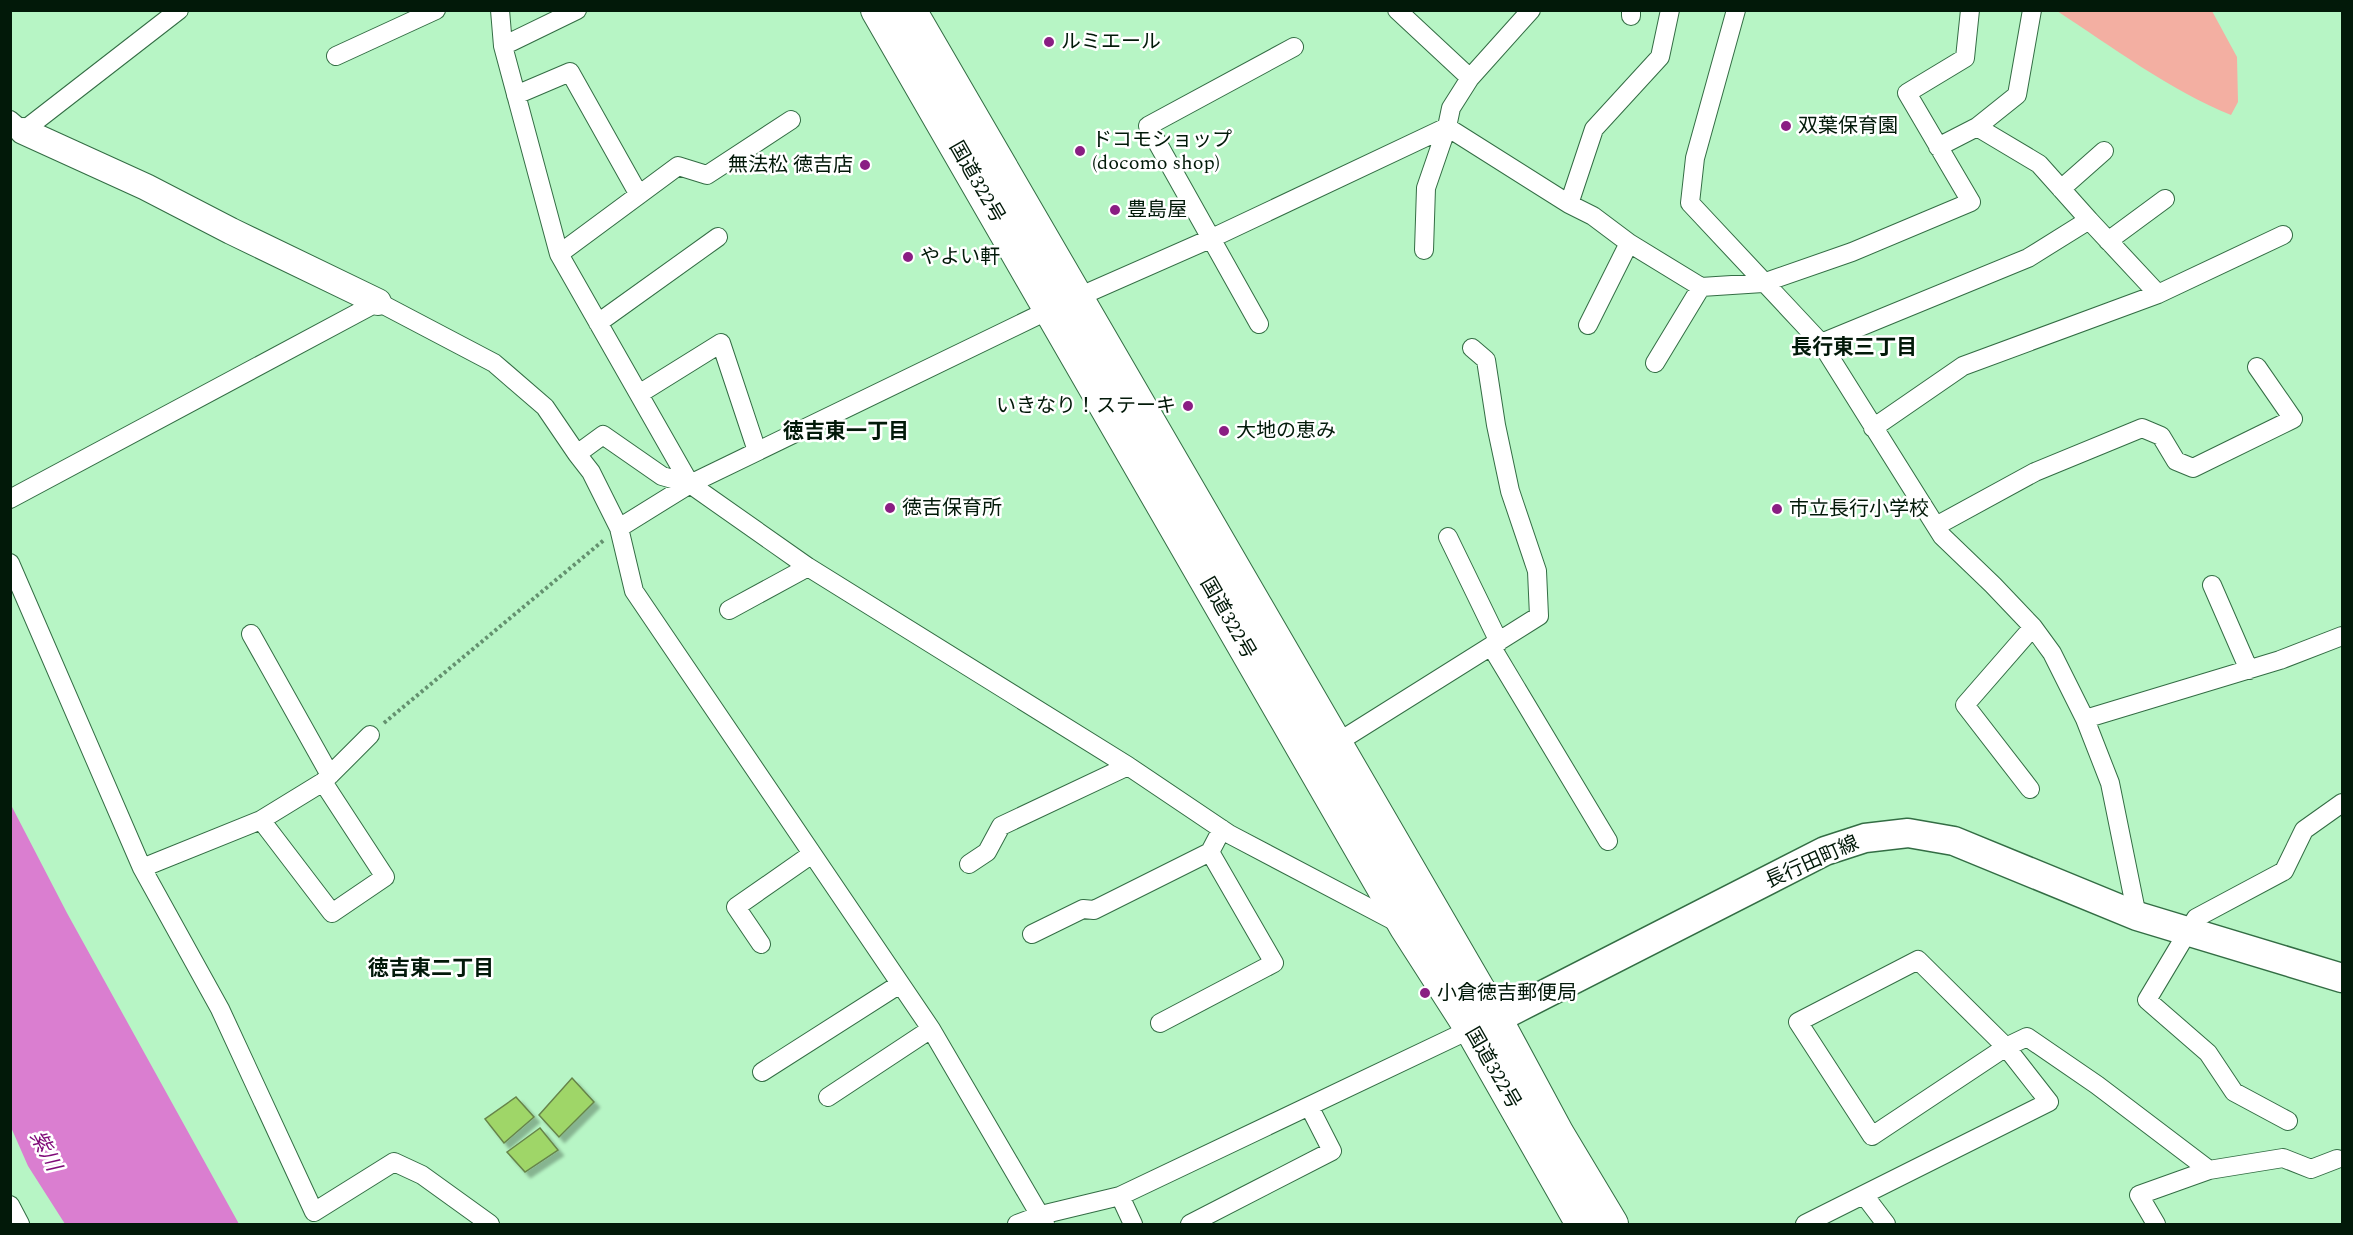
<svg xmlns="http://www.w3.org/2000/svg" width="2353" height="1235" viewBox="0 0 2353 1235" font-family="Spectral,'Noto Sans JP',serif">
<style>
.green{fill:#f3afa2}
.water{fill:#da7ed0}
.building{fill:#9fd668;stroke:#66844a;stroke-width:1.5;filter:url(#shadow)}
.lines{fill:none;stroke-linecap:round;stroke-linejoin:round}
.street-casing{stroke:#336d44;stroke-width:20}
.secondary-casing{stroke:#336d44;stroke-width:28}
.primary-casing{stroke:#336d44;stroke-width:31}
.highway-casing{stroke:#336d44;stroke-width:34}
.path{stroke:#64916f;stroke-width:4;stroke-dasharray:3 3;stroke-linecap:butt}
.street{stroke:#fff;stroke-width:18}
.secondary{stroke:#fff;stroke-width:26}
.primary{stroke:#fff;stroke-width:28}
.highway{stroke:#fff;stroke-width:32}
.poi-dot{fill:#8a1e83;stroke:#fff;stroke-width:2}
.labels{text-anchor:middle;dominant-baseline:central;stroke-width:5;stroke-linejoin:round;paint-order:stroke}
.poi-label{font-size:20px;fill:#021909;stroke:#fff;text-anchor:start}
.street-label{font-size:20px;fill:#021909;stroke:#fff}
.neighbourhood-label{font-size:21px;font-weight:bold;fill:#021909;stroke:#fff}
.water-label{font-size:21px;font-style:italic;fill:#7f0978;stroke:#fff}
</style>
<defs>
<filter id="shadow"><feDropShadow dx="5.5" dy="5.5" stdDeviation="1.5" flood-color="#0004"/></filter>
</defs>
<rect width="100%" height="100%" fill="#b7f5c5"/>
<path class="green" d="M2057,11h155l25,46 1,45 -7,13c-60,-24 -120,-69 -174,-104z"/>
<path class="water" d="M11,805l56,108 172,311h-174l-37,-58 -18,-41z"/>
<path class="building" d="M572,1078l22,24 -35,35 -20,-22z
M516,1097l18,20 -30,26 -19,-24z
M540,1128l18,22 -33,22 -18,-20z"/>
<g class="lines">
<g class="street-casing">
<path id="street" d="M500,10l3,36 56,208 131,230
M1397,10l73,68 61,-68
M1631,10v6
M1736,10l-41,148 -5,45 131,140 121,193 51,49 40,42 19,26 33,66 25,64 27,133
M503,46l74,-36
M336,56l100,-46
M516,95l54,-23 69,123
M10,120l13,11 156,-121
M1938,147l39,-20 40,-32 15,-85
M2061,189l43,-38
M1569,204l25,-75 66,-72 10,-47
M2089,220l69,74
M2108,241l57,-42
M1424,250l2,-62 21,-61 4,-19 19,-30
M559,254l119,-88 29,9 84,-55
M598,323l120,-86
M1259,324l-111,-198 146,-79
M1588,325l41,-82
M1821,343l207,-85 61,-38 -50,-56 -62,-37
M1655,363l46,-76
M639,394l82,-51 36,108
M1873,428l90,-62 195,-72 125,-59
M577,454l14,18 28,56 15,63 297,438 114,195
M10,499l368,-197 116,61 51,44 32,47 26,-19 59,41 28,8 118,83 320,199 101,68 171,90
M1936,526l99,-54 107,-44 19,8 15,25 17,7 100,-49 -36,-52
M619,528l71,-44 361,-175 159,-70 237,-112 122,77 24,12 36,27 72,44 62,-4 89,-31 119,-50 -64,-109 58,-35 5,-48
M1448,537l51,105
M10,563l132,305 78,141 94,203 80,-50 28,13 68,49
M2212,585l37,85
M729,610l79,-43
M251,634l79,141
M1491,646l117,195
M2085,719l195,-59 62,-24
M1335,744l204,-128 -2,-45 -27,-80 -14,-66 -10,-65 -14,-12
M2030,789l-65,-84 68,-78
M261,820l71,93 53,-36 -62,-95
M969,864l18,-12 14,-26 127,-60
M142,868l119,-48 62,-38 47,-47
M1032,934l51,-25 11,1 116,-58
M761,944l-25,-37 76,-53
M1160,1023l114,-60 -64,-111 12,-23
M762,1072l138,-88
M828,1097l103,-68
M2288,1121l-54,-29 -26,-39 -61,-53 49,-82 88,-47 20,-41 38,-27
M2209,1170l74,-12 28,11 26,-10
M1864,1195l22,29
M1120,1196l13,28
M10,1205l10,19
M1017,1224l24,-9 79,-19 351,-167
M1190,1224l142,-73 -23,-45
M1805,1224l244,-122 -43,-55 -88,-87 -120,62 74,114 134,-89 21,-10 70,48 112,85 -70,25 17,29"/>
</g>
<g class="secondary-casing">
<path id="secondary" d="M23,131l123,56 85,44 147,71"/>
</g>
<g class="primary-casing">
<path id="primary" d="M1476,1027l20,-8 329,-168 40,-13 43,-5 46,8 183,75 205,62"/>
</g>
<g class="highway-casing">
<path id="highway" d="M877,10l528,916 66,103 111,195
M910,10l586,1009 62,115 54,90"/>
</g>
<path class="path" d="M384,723l220,-183"/>
<use href="#street" class="street"/>
<use href="#secondary" class="secondary"/>
<use href="#primary" class="primary"/>
<use href="#highway" class="highway"/>
</g>
<g class="poi-dot">
<circle cx="1049" cy="42" r="6"/>
<circle cx="1786" cy="126" r="6"/>
<circle cx="1080" cy="151" r="6"/>
<circle cx="865" cy="165" r="6"/>
<circle cx="1115" cy="210" r="6"/>
<circle cx="908" cy="257" r="6"/>
<circle cx="1188" cy="406" r="6"/>
<circle cx="1224" cy="431" r="6"/>
<circle cx="890" cy="508" r="6"/>
<circle cx="1777" cy="509" r="6"/>
<circle cx="1425" cy="993" r="6"/>
</g>
<g class="labels">
<g class="poi-label">
<text x="1061" y="42">ルミエール</text>
<text x="1798" y="126">双葉保育園</text>
<text x="1092" y="140">ドコモショップ<tspan x="1092" dy="23">(docomo shop)</tspan></text>
<text x="853" y="165" text-anchor="end">無法松 徳吉店</text>
<text x="1127" y="210">豊島屋</text>
<text x="920" y="257">やよい軒</text>
<text x="1176" y="406" text-anchor="end">いきなり！ステーキ</text>
<text x="1236" y="431">大地の恵み</text>
<text x="902" y="508">徳吉保育所</text>
<text x="1789" y="509">市立長行小学校</text>
<text x="1437" y="993">小倉徳吉郵便局</text>
</g>
<g class="street-label">
<text transform="translate(977 182) rotate(60)">国道322号</text>
<text transform="translate(1228 618) rotate(60)">国道322号</text>
<text transform="translate(1812 862) rotate(-24)">長行田町線</text>
<text transform="translate(1493 1068) rotate(60)">国道322号</text>
</g>
<g class="neighbourhood-label">
<text x="1854" y="348">長行東三丁目</text>
<text x="846" y="432">徳吉東一丁目</text>
<text x="431" y="969">徳吉東二丁目</text>
</g>
<g class="water-label">
<text transform="translate(45 1151) rotate(63)">紫川</text>
</g>
</g>
<rect width="2353" height="1235" fill="none" stroke="#021909" stroke-width="24"/>
</svg>
